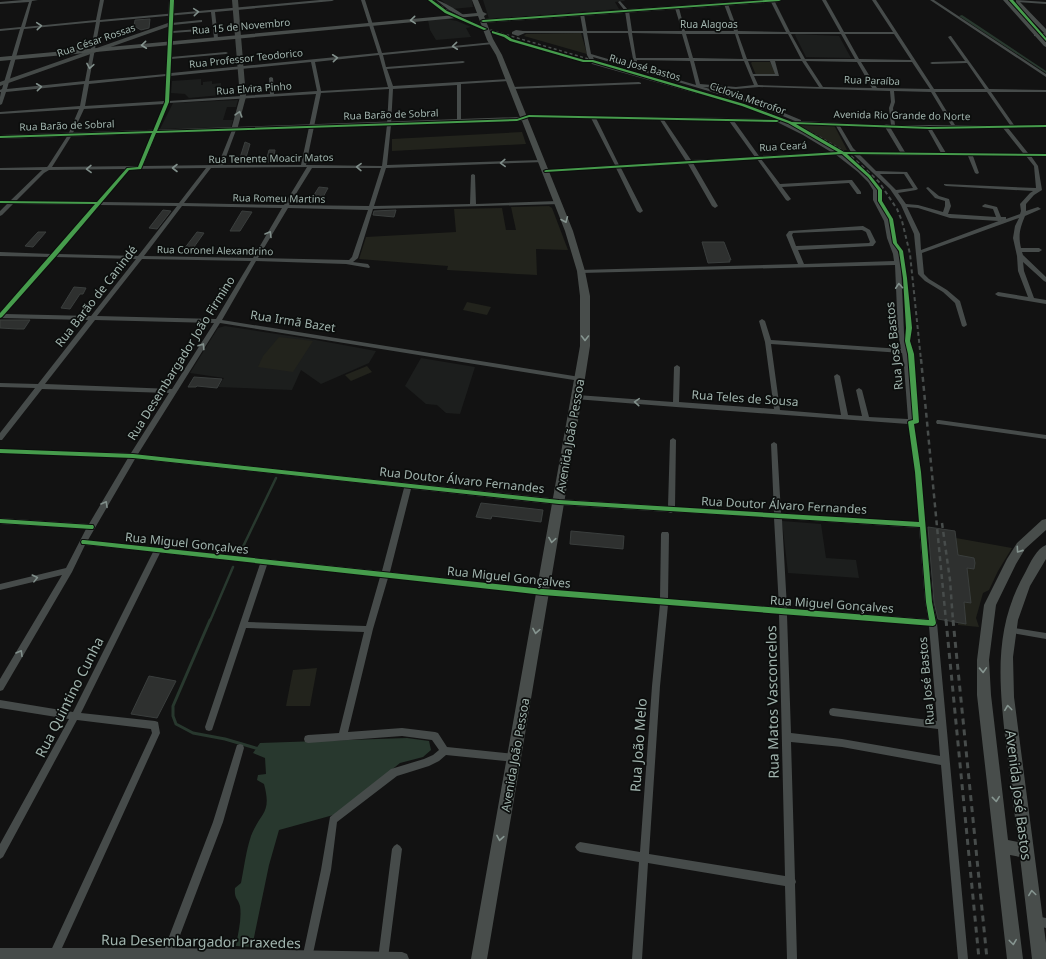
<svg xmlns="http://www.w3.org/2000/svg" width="1046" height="959" viewBox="0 0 1046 959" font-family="'Noto Sans',sans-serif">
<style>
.built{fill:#1c1e1d}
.green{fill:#22231c}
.water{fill:#28382e}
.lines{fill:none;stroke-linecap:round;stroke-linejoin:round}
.stream-far1{stroke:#28382e;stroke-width:2.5}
.stream{stroke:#28382e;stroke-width:3}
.building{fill:#2e302f;stroke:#3a3e3d}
.minor{fill:#464b4a;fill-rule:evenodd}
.tertiary{fill:#464b4a;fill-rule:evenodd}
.secondary{fill:#444947;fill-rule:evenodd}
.primary{fill:#484d4b;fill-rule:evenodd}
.rail-far3{stroke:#474c4b;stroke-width:1.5;stroke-dasharray:3 2.5;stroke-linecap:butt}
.rail-far2{stroke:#474c4b;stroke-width:2;stroke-dasharray:4 3;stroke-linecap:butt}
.rail-far1{stroke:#474c4b;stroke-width:2.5;stroke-dasharray:5 4;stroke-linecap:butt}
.rail{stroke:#474c4b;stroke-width:3;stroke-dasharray:6 5;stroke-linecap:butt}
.cycleway-casing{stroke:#0c0e0d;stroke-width:2}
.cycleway{fill:#469c4c;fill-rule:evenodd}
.oneway{stroke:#818f8b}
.oneway2{stroke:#869590}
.oneway3{stroke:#808f8a}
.labels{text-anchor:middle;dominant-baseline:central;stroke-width:3.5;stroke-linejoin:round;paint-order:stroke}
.far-street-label{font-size:10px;fill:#a1b4ae;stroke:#0c0e0d}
.street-label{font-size:12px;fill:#a1b4ae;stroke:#0c0e0d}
.near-street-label{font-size:14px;fill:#a1b4ae;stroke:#0c0e0d}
</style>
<rect width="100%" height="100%" fill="#121212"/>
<path class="built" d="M441,0h31l1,7 -21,2z
M483,0h141l1,1 -10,1 4,7 -130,10z
M446,19l11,2 14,6 -5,1 5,9 -35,3 -6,-10 -2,-10z
M796,34l43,2 12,22 -45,-1 -11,-22z
M201,79v6h2v-3l9,-1v3l9,-1v3l-8,2h8v7l-32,3 -4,-4 -14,-1 1,-12z
M238,100l-2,7h-9l-4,13h10l-2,7 -71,2 13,-26z
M225,326l91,14 60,11 -7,12 -48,21 -20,-14 -9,20 -74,-3 6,-9 -34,-5 28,-45z
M421,358l54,9 -15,47 -14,-1 -9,-8 -11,-1 -21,-18z
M782,521l39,3 5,34 30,2 3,18 -71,-5z"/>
<path class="green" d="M581,33l6,21 -63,-18 2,-2z
M752,62h18l6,12 -20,1 -5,-12z
M790,124l44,1 13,25h-14z
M522,132l4,12 -134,7v-12z
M549,206l3,2 16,42 -32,-1 1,26 -90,-5 1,-4 -89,-7 7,-22 90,-5 -2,-23 48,-1 4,22h10l-5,-23z
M467,302l24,5 -4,8 -24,-5z
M279,337l34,4 -20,31 -35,-5 5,-11z
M367,366l5,6 -21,9 -6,-6z
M956,538l56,10 -14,23 -9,19 -6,3 -7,25 3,9 -21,-2z
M317,668l-7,38h-24l7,-36z"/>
<path class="water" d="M962,15l84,56v2l-87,-57z
M407,738l22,3 2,9 -8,7 -23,6 -63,51 -58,16 -10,35 -17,82 -16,-1c2,-13 6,-27 4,-40 -2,-8 -6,-7 -5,-18l6,-5c3,-15 5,-32 10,-47 10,-25 21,-22 13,-52l-7,-4 1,-5 8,-1 -1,-16 -12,-5 7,-10z"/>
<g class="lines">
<path class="stream-far1" d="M240,553l36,-75
M210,621l23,-54"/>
<path class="stream" d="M210,620l-37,86v10l3,8 17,9 32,6 34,10"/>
</g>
<path class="building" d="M150,19l-1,9 -8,2 -7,-4 1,-6z
M89,41l-1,6 -12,2 1,-7z
M245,142l5,2 -5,17h-6z
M269,150h6l-2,12h-7z
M319,187l9,1 -6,11 -10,-1z
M163,210l8,1 -14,18 -8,-1z
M396,210l-2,7 -21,-2 1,-4z
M242,211l10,1 -12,19h-10z
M38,232h8l-13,15 -8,-1z
M197,232l7,1 -15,21 -8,-1z
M702,242h22l7,18h-2l1,2 -22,1z
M74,287l12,1 -3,6h-3l-10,15 -9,-1z
M0,320h30l-6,9h-7l-17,-1z
M194,377l28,2 -5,9 -20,-2 -1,1h-8z
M481,503l62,7 -2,12 -49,-6 -1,3 -15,-2z
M928,527l27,4 3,24 16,3 1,5 -1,6 -7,-1 4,35 -7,-1 2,22 -28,-5 -4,-17z
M571,531l53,5 -1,13 -53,-5z
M149,676l27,5 -19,37 -26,-4z"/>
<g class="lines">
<path class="minor" d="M23,0h15l-6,1 -7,26 71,-7 4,-20h4l-4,20 220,-20h14l-2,1 -117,11 3,26 -2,1 -2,-1 -3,-26 -111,10 -11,59 77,-7 3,-50 2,-1 30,-3h1v2l-29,3v6l26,-2 2,1 -2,1 -27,2 -1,24 55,-5 2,1 -2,1 -55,5v14l207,-20 -17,-53h4l17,53 112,-11 1,1 -2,1 -110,11 3,12 77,-6 2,1 -2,1 -76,6 6,17 116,-7 2,1 -2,1 -48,3v38l-2,1 -2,-1v-37l-64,4 -2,36 -4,40 155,-5h2v2l-158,6 -12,38 96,-2 1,-29 2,-1 2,1 1,29 82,-3 3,2 -1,1 -187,5 -15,49 -5,4 15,2 2,3 -1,1 -23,-4 -90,-3 -34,59 358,57 2,1 1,1 -1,1 -2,1 -360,-58 -82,131 421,45 109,7 2,-66 3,-2 3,2 -1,67 99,6 -3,-69 3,-2 3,2 4,69 138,9 -4,-50 -7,-48 -232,-17 -101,-8 -1,-2 1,-2h2l96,7 1,-35 3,-2 3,2 -1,35 95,7 -9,-67 -6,-21 3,-2 3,2 6,19 130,9 -3,-16 -3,-68 -314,8 -3,-2 1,-1 219,-6 -12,-29 3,-4 74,-5 7,4 6,12 -3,4 -75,4 6,14 90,-3 -1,-7 -6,-16 -3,-17 -11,-21v-10l-5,-8 -10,-10 -23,-18 -74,5 19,25 70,-4h2l9,12v2h-4l-8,-11 -67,4 9,12 -3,2 -2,-1 -29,-41 -64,4 25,43 -3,2 -3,-2 -24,-42 -67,4 22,43 -3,2 -3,-2 -21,-43 -72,4v-2h2l69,-5 -24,-47 -61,-1 -6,2 -2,-1 5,-3 203,3 36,1 29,2 -39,-16 -163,-48 2,5 107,31 -4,1 -106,-30 -5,-9 -4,-22h-58l-7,3 -6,-2v-2l4,-2 7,1h60l-3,-17 2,-1 2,1 3,17h41l-3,-20 -7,-9 2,-1 9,10 3,20h50l-7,-23 2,-1 2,1 6,23h49l-10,-27 2,-1 2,1 10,27 48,1 -16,-32h4l16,32h50l-18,-32h4l18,32h49l-21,-32h4l58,89h51l-18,-26 -35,1 -2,-1 2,-1 33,-1 -17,-24 2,-1h1l38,53 57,1v2h-55l23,33h32v2l-38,1 20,25 18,1v2h-15l7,10 4,24 -8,5 -8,9v7l12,-4 3,2 -16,7c-5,12 -7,19 -4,32h18l3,2 -3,2h-17l1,3 23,22v5l-2,-1 -21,-19 1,9 10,27 12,2v4l-48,-8 -3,-2 3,-2 30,5 -10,-26 -1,-15 -4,-18 2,-12 4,-8 -97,35 2,21 5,5 18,11 13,11 7,24 -3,2 -2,-1 -7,-23 -12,-11 -18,-11 -7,-7 -4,-40 -13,-29 -11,-16 -36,-34 -13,-1 20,16 10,10 8,10 -1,10 12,21 3,20 6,13 2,9 3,70 6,33 4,56 7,50 12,130 4,21 31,336h-10l-17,-194 -99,-18 -51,-5 4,137 1,3 -1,2 2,75h-10l-2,-73 -137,-23 -6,96h-10l7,-97 -59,-10 -3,-2 -2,-3 2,-3 3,-2 60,10 12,-166 8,-82 -117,-9 -155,-17 -15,51 -25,103 54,-4 33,4 3,1 9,14 67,7 3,1 1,3 -1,3 -3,1 -68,-7 -7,6 -10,5 -32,10 -60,46 -6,48 -19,88v1h-10l19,-89 9,-53 61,-48 33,-10 9,-4 6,-5 -7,-10 -30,-4 -94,7 -3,-1 -1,-3 1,-3 3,-1 31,-2 25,-101 -118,-4 -34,102 -3,1 -3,-1 -1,-3 55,-163 -100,-11 -79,160 74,8 3,1 2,11 -103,226h-10l105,-226 -1,-4 -74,-9 -74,137 -3,2v-15l69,-125 -69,-11v-8l73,12 80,-160 -68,-7 -13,27 -69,118 -3,1v-12l62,-104 -62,15v-6l66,-16 20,-39 -86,-5v-6l89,6 39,-66 -128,-5v-4l131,4 38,-60 -127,-4 -40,51h-2v-7l35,-45 -35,-1v-4l38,1 50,-64 -88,-2v-6l50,-55 -50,-1v-4l52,2 42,-49 -81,-1 -11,11 -2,1v-5l7,-7h-7v-4l10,1 32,-31h-42v-2l47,-1 1,-1 20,-31 11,-26 -79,5v-2l80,-6 4,-22 -78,8 -4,12 -2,1v-8l1,-5h-1v-2l2,-1 18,-60 -20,2v-2l21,-2 8,-25 -29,2v-2zM96,22l-11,59 -78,8 17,-60zM587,33h41l6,31h2l1,-4 53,1 6,24 -105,-31zM632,33l50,1 7,24h-53zM686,34h49l8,25 -50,-1zM738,34h50l13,25h-54zM791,34h50l14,25h-50zM845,34h49l17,26 -52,-1zM379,55l9,32 -67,4 -6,-29zM694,61h50l10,24 -18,2 -36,-3zM748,61h22l5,13h-22zM775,61h27l17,26 -61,-2 -4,-9h25zM806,61l51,1 15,26 -49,-1zM311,62l6,29 -43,3 -1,-16 -2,-1 -2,1 1,16 -101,7 1,-25zM861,62h51l18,27 -53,-1zM166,76l-1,25 -80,5 4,-22zM703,87l33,2 23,-2 131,4 1,11 -2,6 2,17 -5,-1 -2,1 -83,-4v-1l-41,-17zM389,89l-2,36 -5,41 -76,-1 15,-72zM894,91l37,1 20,33h-56l-2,-17 2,-6zM935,92h52l23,33h-55zM316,94l-15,71h-78l13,-35 -2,-1 -2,1 -14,35 -75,1 26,-63zM164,104l-26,62 -86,1 20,-32 12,-26zM596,118l64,2 26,41 -67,4zM664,120l65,1 26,36 -64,3zM734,121l45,2 24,12 28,17 -72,4zM787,123l49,3 15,26h-14l-31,-19zM840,126l45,1 15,25h-43l-4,-4zM890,127l37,1 14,25 -36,-1zM931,128h72l20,25h-77zM860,155l108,1 7,17 2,1 2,-1 -6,-17h53l8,10 2,22 -92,-4v1l2,1 87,5 -3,2 -10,11 1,7 -1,3 -14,5v-2h-5l-4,-10 -12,-3 -3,2 1,1 10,2 3,8 -46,-3h-2l3,-8 -2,-7 -10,-3 -11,-9 -2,1 9,10 10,3v5l-2,6 -25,-7 -12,-1 -8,-11 18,-3 2,-1 -11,-17 -31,-1zM307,167l-23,38 -100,-2 27,-35zM206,168l-27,35 -77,-1 28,-33zM312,168h69l-12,38 -80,-1zM125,169l-28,33 -81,-1 28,-28 5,-3zM880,174h24l9,14 -17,2zM100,205l77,1 -39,50 -80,-2zM182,206l100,2 -29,50 -109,-2zM907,207l11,1 32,10 49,3 5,-2 -83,31 -1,-16zM288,208l80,2 -16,47 -3,3 -91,-2zM862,230l4,2 4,10 -1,1 -73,3 -4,-11 1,-2zM55,257l81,2 -45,57 -86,-2zM142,259l109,2 -35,58 -119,-3zM95,320l119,3 -42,66 -127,-5zM771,344l131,9 2,13 4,53 -39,-2 -7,-27 -3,-2 -3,2 6,26 -14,-1 -8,-39 -3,-2 -3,2 7,39 -61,-5zM135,459l269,29 -22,83 -294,-31zM411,489l148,16 109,7 3,1 2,-1 101,6 5,89 -111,-8 1,-65 -1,-2h-6l-1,2 -1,64 -117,-9 -153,-17zM782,519l137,9 6,74 3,17 -141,-11zM267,565l113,12 -14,49 -118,-4zM668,605l111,9 6,262 -136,-22 11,-168zM787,615l142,11 8,95 -104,-13 -3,1 -1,3 1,3 3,1 105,13 2,27 -98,-17 -51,-6z
M436,0c5,0 24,12 29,16l-3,1 -13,-7z
M930,0h4l112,74v3z
M1016,0l30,2v2l-29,-2h-1z
M639,82l2,1v1l-129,5 -2,-1 2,-1z
M937,420h2l107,15v4l-107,-15h-2l-1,-2z
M1009,627l37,6v6l-40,-7 -1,-2 1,-2z
M240,744l3,1 1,3 -21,74 -52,137h-7l-2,-4 51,-133 23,-74 1,-3z
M397,844l3,2 2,3 -14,109v1h-10l14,-110 2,-3z
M1036,916l10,2v10l-14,-3 -1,-4 1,-4z"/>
<path class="tertiary" d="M1036,33h10v4l-12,-1v-2z
M0,948h167l235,4 5,2 2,5h-409z"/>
<path class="secondary" d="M169,0h6l-2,25 -173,61v-4l168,-59z
M232,0h6l8,97 -9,33 -3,2 -3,-2 9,-33z
M757,0h25l-3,2 -296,21 -3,-2 3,-2z"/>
<path class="primary" d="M472,0h6l5,12 4,2 -3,2 9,23 9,16 71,176 12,40 5,25v50l-8,51 -95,562h-16l109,-613v-50l-3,-25 -12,-40 -43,-110 -522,18v-4l520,-18 -24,-62 -9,-15 -9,-24 -478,45v-4l477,-44z
M1003,0h6l37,41v6l-2,-1z
M1016,2h4l26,27v6l-30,-31z
M1046,519v11l-21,19 -9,15 -20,41 -7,55 2,35 17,145 10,2c-4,-32 -8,-65 -12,-97 -7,-63 -13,-117 20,-174 4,-8 11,-23 20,-26v14l-16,27 -12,34 -5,37 1,40 32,246v16h-14l-12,-102 -10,-2 13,104h-16l-30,-264v-35l7,-55 23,-46 10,-16 25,-23z"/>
<path class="rail-far3" d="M432,0l19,13 36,16 274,81c34,14 62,27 91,47"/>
<path class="rail-far2" d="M851,156l28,26 18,27 5,12 8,33 11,106"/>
<path class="rail-far1" d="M921,359l25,262
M942,523l8,57 3,41"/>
<path class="rail" d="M946,620l33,339
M953,620l34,339"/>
<g class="cycleway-casing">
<path id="cycleway" d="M170,0h4l-5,102 -12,29 360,-12 12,-4 248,5 2,1 -2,1 -248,-5 -12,4 -361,12 -15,36 -12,1 -72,85 -55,62 -2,1v-5l95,-109 -95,-1v-2l97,1 30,-34 11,-1 14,-34 -152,5v-2l153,-5 12,-29z
M428,0h4l15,11 40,18 -3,1 -39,-17z
M766,0h15l-2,1 -296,21 -2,-1 2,-1z
M1009,0h4l33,38v3z
M492,31l14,4 6,4 72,21h9l151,44 48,18 137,5 117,-2v2l-117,2 -133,-5 48,28 202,2v2l-199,-2 23,21 12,15v11l11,18 4,24 6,8 4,27 5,50 -2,13 4,13 5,68 -1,1 -4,1 7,48 11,130 4,21 -1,2 -2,1 -390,-31 -459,-51h-2l-1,-2 1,-2h2l459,49 386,31 -3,-18 -6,-75 -361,-23 -426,-46 -133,-5v-4l133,5 426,46 360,22 -4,-50 -7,-50 1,-1 4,-1 -5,-66 -3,-13 1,-13 -3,-50 -4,-27 -6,-8 -4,-24 -11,-18v-11l-10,-13 -26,-23 -297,18 -1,-1 2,-1 292,-18 -50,-29 -46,-17 -150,-44h-9l-73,-21 -6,-4 -12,-4z
M0,519l91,6h2l1,2 -1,2h-2l-91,-6z"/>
</g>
<use href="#cycleway" class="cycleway"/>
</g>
<defs><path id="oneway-chevron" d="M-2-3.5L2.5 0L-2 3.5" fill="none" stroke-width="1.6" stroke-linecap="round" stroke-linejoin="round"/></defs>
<g class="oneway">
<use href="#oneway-chevron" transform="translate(196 12) rotate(-5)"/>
<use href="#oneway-chevron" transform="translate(39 26) rotate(-5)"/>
<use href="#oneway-chevron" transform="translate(455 46) rotate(174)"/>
<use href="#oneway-chevron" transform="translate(335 58) rotate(-6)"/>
<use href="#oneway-chevron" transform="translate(90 66) rotate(100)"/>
<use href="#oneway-chevron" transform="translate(39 87) rotate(-6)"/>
<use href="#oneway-chevron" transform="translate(503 163) rotate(178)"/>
<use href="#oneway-chevron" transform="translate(359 167) rotate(-179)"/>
<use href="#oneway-chevron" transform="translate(175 168) rotate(180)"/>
<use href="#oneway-chevron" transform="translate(89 169) rotate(179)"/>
<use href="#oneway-chevron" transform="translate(269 234) rotate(-59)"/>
<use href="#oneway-chevron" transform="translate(899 286) rotate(-94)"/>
<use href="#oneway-chevron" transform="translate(202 346) rotate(-57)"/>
<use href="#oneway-chevron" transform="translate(637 402) rotate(-176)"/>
<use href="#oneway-chevron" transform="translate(105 504) rotate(-60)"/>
<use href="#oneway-chevron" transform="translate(35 578) rotate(-14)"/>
<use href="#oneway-chevron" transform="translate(20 653) rotate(-60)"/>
</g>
<g class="oneway2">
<use href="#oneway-chevron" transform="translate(413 20) rotate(175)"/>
<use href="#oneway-chevron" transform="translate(144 45) rotate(174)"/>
<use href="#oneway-chevron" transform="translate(565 220) rotate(67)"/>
<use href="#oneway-chevron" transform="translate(585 338) rotate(90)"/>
<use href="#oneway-chevron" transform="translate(552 540) rotate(99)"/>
<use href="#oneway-chevron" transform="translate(1019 550) rotate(125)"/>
<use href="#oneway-chevron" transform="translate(536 631) rotate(100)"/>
<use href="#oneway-chevron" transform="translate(983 670) rotate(88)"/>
<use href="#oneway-chevron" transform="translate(1008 708) rotate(-97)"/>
<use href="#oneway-chevron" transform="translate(996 799) rotate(84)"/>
<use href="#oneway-chevron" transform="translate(500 838) rotate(100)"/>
<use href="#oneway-chevron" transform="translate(1032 893) rotate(-98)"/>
<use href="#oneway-chevron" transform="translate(1013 942) rotate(83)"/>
</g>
<use class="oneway3" href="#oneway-chevron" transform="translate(239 114) rotate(-74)"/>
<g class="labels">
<g class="far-street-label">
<text x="709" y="24">Rua Alagoas</text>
<text transform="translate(241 26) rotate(-5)">Rua 15 de Novembro</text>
<text transform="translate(96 40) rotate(-19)">Rua César Rossas</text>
<text transform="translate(246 58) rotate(-6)">Rua Professor Teodorico</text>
<text transform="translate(645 67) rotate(16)">Rua José Bastos</text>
<text transform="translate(872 80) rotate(2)">Rua Paraíba</text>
<text transform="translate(254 88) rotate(-4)">Rua Elvira Pinho</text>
<text transform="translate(748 98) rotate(19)">Ciclovia Metrofor</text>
<text transform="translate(391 114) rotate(-2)">Rua Barão de Sobral</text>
<text transform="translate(902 115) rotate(1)">Avenida Rio Grande do Norte</text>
<text transform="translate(67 125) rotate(-2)">Rua Barão de Sobral</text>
<text transform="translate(783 146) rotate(-3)">Rua Ceará</text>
<text transform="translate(271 158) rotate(-1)">Rua Tenente Moacir Matos</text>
<text transform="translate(279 198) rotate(1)">Rua Romeu Martins</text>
<text transform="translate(215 250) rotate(1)">Rua Coronel Alexandrino</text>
</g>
<g class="street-label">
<text transform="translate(96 296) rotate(-52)">Rua Barão de Canindé</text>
<text transform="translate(293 321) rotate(9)">Rua Irmã Bazet</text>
<text transform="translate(894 346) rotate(-96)">Rua José Bastos</text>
<text transform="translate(181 358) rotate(-58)">Rua Desembargador João Firmino</text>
<text transform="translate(745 398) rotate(4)">Rua Teles de Sousa</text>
<text transform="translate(570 436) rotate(-80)">Avenida João Pessoa</text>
<text transform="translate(462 480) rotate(6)">Rua Doutor Álvaro Fernandes</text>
<text transform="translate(784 505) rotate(3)">Rua Doutor Álvaro Fernandes</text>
<text transform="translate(187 543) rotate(6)">Rua Miguel Gonçalves</text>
<text transform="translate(509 577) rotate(6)">Rua Miguel Gonçalves</text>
<text transform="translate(832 604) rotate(4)">Rua Miguel Gonçalves</text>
<text transform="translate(926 681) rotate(-95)">Rua José Bastos</text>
<text transform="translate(515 755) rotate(-80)">Avenida João Pessoa</text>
</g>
<g class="near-street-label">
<text transform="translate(69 697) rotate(-63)">Rua Quintino Cunha</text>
<text transform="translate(772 702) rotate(-91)">Rua Matos Vasconcelos</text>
<text transform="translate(638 745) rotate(-86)">Rua João Melo</text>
<text transform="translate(1019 795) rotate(83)">Avenida José Bastos</text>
<text transform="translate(201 941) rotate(1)">Rua Desembargador Praxedes</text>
</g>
</g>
</svg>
